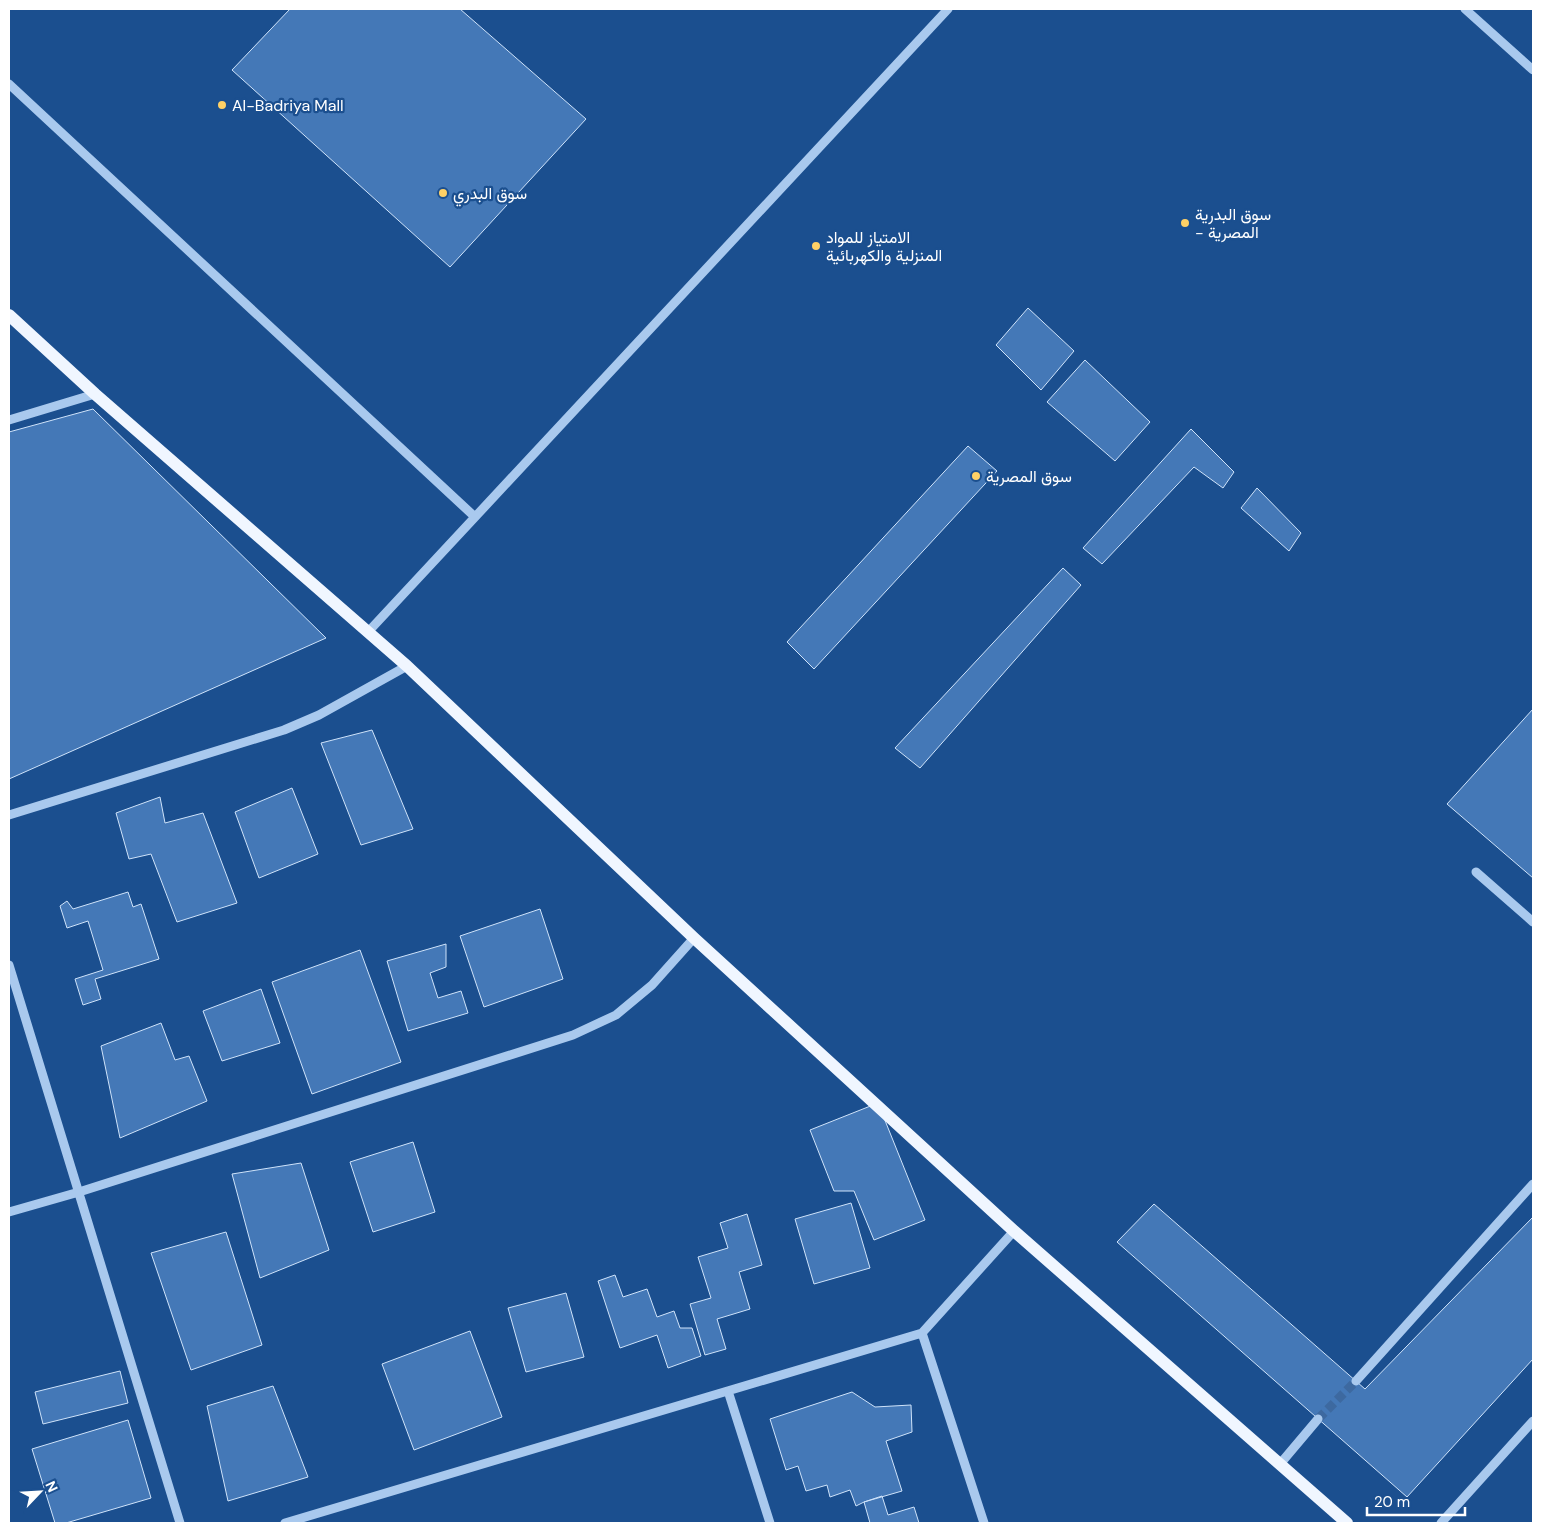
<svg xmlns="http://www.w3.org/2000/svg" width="1542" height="1532" viewBox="0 0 1542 1532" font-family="'DM Sans',Vazirmatn,sans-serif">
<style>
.building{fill:#4478b7;stroke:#cfe3fa}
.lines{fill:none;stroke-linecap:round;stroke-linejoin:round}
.minor-tunnel{stroke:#3d69a0;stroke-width:9;stroke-dasharray:9 4.5;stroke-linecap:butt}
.minor{stroke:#a9c9ee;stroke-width:9}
.major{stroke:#f0f6ff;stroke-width:12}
.poi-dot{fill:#ffd166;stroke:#1b4f8f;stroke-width:2}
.labels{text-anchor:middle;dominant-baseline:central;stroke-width:4.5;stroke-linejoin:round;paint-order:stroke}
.poi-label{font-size:16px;fill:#fff;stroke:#1b4f8f;text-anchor:start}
</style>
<rect width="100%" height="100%" fill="#1b4f8f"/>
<path class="building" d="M290,9h170l126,110 -136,148 -218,-197z
M1028,308l46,43 -33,39 -45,-45z
M1085,360l65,62 -35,39 -68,-59z
M93,409l233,229 -317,141v-347z
M1191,429l43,43 -11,16 -29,-21 -92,97 -19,-16z
M968,446l29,25 -183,198 -27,-27z
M1257,488l44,45 -12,18 -48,-43z
M1063,568l18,17 -161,183 -25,-20z
M1533,709v169l-86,-74z
M372,730l41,99 -52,16 -40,-102z
M292,788l26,66 -59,24 -24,-66z
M160,797l5,26 38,-10 34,90 -60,19 -26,-68 -22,5 -13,-46z
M128,892l5,15 8,-3 18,55 -64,20 6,20 -18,6 -8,-26 28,-9 -15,-49 -21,7 -7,-22 7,-5 6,8z
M540,909l23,70 -79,28 -24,-71z
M446,944v23l-16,6 8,25 23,-7 7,22 -60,18 -21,-70z
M360,950l41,112 -89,32 -40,-112z
M261,989l19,54 -58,18 -19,-50z
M161,1023l14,37 14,-4 18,45 -87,37 -19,-92z
M878,1103l47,117 -51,20 -20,-49h-20l-24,-61z
M413,1142l22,70 -62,20 -23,-70z
M301,1163l28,87 -69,28 -28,-104z
M851,1203l19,65 -56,16 -19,-65z
M1154,1204l211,185 168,-172v142l-126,138 -290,-255z
M747,1214l15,51 -23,7 11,37 -33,10 9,30 -21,6 -15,-51 21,-6 -13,-41 30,-9 -8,-25z
M226,1232l36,113 -71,25 -40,-117z
M615,1275l8,22 24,-8 10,28 17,-6 6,17h12l9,28 -33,12 -11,-33 -37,13 -22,-67z
M566,1293l18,64 -58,15 -18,-64z
M470,1331l32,86 -88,33 -32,-86z
M120,1371l8,32 -85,21 -8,-32z
M273,1386l35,91 -80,24 -21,-95z
M852,1392l23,15 36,-2 1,27 -26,9 16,50 -38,11 -8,4 -6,-16 -20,7 -3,-12 -21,6 -8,-25 -12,4 -16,-51z
M128,1420l23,78 -85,25h-11l-23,-74z
M882,1496l6,19 26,-8 5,16h-49l-6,-21z"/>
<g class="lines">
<path class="minor-tunnel" d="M1318,1419l38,-38"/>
<path class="minor" d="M1465,9l68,61
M9,84l466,433
M9,420l86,-26
M368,632l580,-623
M9,815l275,-85 35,-15 88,-49
M1476,872l57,50
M9,965l171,558
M9,1212l70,-20 494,-157 43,-20 36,-30 42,-47
M922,1333l62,190
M1356,1381l177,-197
M728,1391l42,132
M1280,1464l38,-45
M285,1523l637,-190 92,-102
M1441,1523l92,-102"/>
<path class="major" d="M9,315l86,79 312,272 287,272 320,293 333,292"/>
</g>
<g class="poi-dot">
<circle cx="222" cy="105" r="5"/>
<circle cx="443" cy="193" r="5"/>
<circle cx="1185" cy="223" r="5"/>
<circle cx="816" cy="246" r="5"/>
<circle cx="976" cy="476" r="5"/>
</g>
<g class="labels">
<g class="poi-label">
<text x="232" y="105">Al-Badriya Mall</text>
<text x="453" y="193">سوق البدري</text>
<text x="1195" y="214">سوق البدرية<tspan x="1195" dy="18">- المصرية</tspan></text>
<text x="826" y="237">الامتياز للمواد<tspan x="826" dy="18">المنزلية والكهربائية</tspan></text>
<text x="986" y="476">سوق المصرية</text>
</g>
</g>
<rect width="1542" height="1532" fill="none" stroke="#ffffff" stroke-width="20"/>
<g transform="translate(40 1492) rotate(65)" stroke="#1b4f8f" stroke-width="4" paint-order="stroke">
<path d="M0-4L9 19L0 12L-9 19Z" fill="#ffffff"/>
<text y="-8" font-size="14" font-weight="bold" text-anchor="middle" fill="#ffffff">N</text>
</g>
<path d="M1367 1507v8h98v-8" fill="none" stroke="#ffffff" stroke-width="2.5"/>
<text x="1374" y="1507" font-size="15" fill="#ffffff" stroke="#1b4f8f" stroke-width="4" paint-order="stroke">20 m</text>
</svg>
